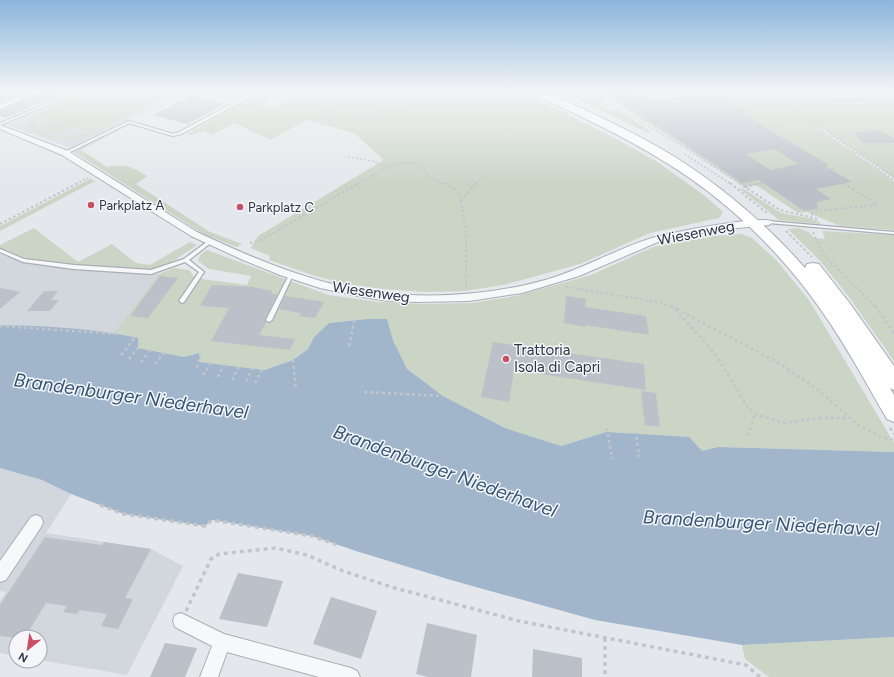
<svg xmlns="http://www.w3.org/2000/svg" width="894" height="677" viewBox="0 0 894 677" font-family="Figtree,sans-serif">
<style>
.built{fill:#d2d6dd}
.green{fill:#cad5c6;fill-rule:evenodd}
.water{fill:#a1b6ca}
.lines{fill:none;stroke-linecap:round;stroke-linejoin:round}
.stream{stroke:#a1b6ca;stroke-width:2.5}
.building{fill:#bbc1c9;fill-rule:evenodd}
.service-casing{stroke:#a9aeb6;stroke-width:2.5}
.minor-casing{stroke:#a9aeb6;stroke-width:2}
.primary-casing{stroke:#a4acb7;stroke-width:2}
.path-far3{stroke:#c2c5cb;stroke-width:1.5;stroke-dasharray:2 2;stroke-linecap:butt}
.path-far2{stroke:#c2c5cb;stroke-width:2;stroke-dasharray:2.5 2.5;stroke-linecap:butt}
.path-far1{stroke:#c2c5cb;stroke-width:2.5;stroke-dasharray:3 3;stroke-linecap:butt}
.path{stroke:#c2c5cb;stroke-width:3.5;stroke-dasharray:4 4;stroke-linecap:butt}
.service{fill:#f7f8fa;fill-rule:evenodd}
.minor{fill:#f7f8fa;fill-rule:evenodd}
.primary{fill:#fff;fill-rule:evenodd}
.poi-dot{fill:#ca4f64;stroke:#f4f6f9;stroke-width:1.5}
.labels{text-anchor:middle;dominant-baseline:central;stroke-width:3;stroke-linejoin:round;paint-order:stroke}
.far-poi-label{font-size:13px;fill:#2c3544;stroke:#f4f6f9;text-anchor:start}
.street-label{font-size:15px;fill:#2c3544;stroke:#f4f6f9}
.poi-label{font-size:15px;fill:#2c3544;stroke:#f4f6f9;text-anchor:start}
.near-water-label{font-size:19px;font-style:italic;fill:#375576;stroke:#f4f6f9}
</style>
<rect width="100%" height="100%" fill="#e4e7eb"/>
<path class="built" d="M88,90h103l-120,58 -65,-23z
M0,254l21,7 51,7 87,6 -45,59 -91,-7 -23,-1z
M0,468l42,12 29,14 -25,39 105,16 32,17 -56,109 -87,-15v-23h-24v19l-16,-3v-52l6,-9 -6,-1z"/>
<path class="green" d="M93,90l81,1 6,-1 -99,50c-17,-5 -38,3 -52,-12v-5l3,-5 -3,-1zM40,117l49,14v1c-14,4 -44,8 -54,-7v-4z
M241,90h22l18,3 -21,11 12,4 17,-9 2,-3 -7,-5 -5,-1h241l98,50 41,23 46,33 18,16 -4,6 -69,15 -70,31 -77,21 -38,6 -40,1 -42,-3 -36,-5 -35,-9 -43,-15 1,-4 -19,-8 7,-12 126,-76 -30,-27 -47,-13 -37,20 -35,-17 -23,12 -8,-4 -13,4 -5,-1 60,-33 6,-5 -2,-4z
M559,90h41l5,12 -6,3 11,6 6,-2 36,23 -4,1z
M605,90h289v88l-70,-49 -9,-3 79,55v49l-54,-4 -33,-14 -9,1 -42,-28 -11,2 -57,-38 1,-1 -7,-3 -30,-19v-2l-8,-3 -28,-19 4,-1z
M51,121l22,7 -13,6 -22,-7z
M131,124l-50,26 26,17c19,-3 24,-1 40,9l-11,8 74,48 32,12 -5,3 -32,-12 -131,-83 4,-4 48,-23z
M90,179l5,2 -95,50v-5z
M742,188l39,25 32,6 8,4 -2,1 -40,-4 -39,-31z
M34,228l44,34 34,-18 24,19 14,2 40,-23 7,3 -22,15 -21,11 -78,-6 -50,-7 -26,-10v-3z
M798,228l11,4 5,6 11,1 -3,-8 72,4v126l-45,-64 -28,-35 -33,-33z
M741,234l11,4 25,23 32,39 85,143v9l-176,-5 -16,4 -96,-19 -45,14 -56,-18 -62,-32 -36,-27 -14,-29 -6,-21h-20l-38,4 -15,14 -6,12 -15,11 -28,10 -65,-8 -2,-9 -14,4 -46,-9v-10l-24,-5 45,-59 15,-6 15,2 6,8 52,7 4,-9 -42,-7 -11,-8 2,-6 7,-5 121,45 51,7 44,2 49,-1 44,-7 75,-21 62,-28 58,-11z
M894,637v40h-125l-24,-18 -3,-14z"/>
<path class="water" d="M367,319h20l6,21 14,29 36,27 62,32 56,18 45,-14 83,5 13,14 16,-4 176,5v185l-152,8 -147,-25 -144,-40 -95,-29 -44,-15 -100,-16 -7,6 -81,-12 -53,-20 -29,-14 -42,-12v-143c46,1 93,3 138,13v10l46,9 15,-4 1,9 65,8 28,-10 15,-11 6,-12 15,-14z"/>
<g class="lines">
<path class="stream" d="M828,101l36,-2"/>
</g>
<path class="building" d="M21,90h12l-33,13v-12l16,1z
M46,90h26l-67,28 -5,-2v-6z
M600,90h36l17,11h4l48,-9 6,4 6,-1 28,16 -4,2 20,11h-2l70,41 -4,1 27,16 -36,7 15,10 -14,3 1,7 -14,2 -45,-31 -17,3 -108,-73 -5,-1zM772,149l4,1 22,14 -27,6 -26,-16z
M192,95l33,9 -38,20 -34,-9z
M879,130l15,9v4h-30l-11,-10z
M160,276l18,2 -30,40 -18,-2z
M212,285l41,2 19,4 -1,3h6l-12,25 1,3 -7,13 36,4 -5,11 -79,-9 18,-33 -29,-2z
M0,288l20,4 -20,17z
M44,291h14l-7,9h8l-9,11h-23z
M285,296l39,6 -9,16 -17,-2 3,-3 -22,-4z
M566,296l20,3 -1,8 61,9 3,19 -63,-10v2l-22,-4z
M493,342l151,22 2,26 -132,-20 -5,32 -28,-5z
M641,391l15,2 4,34 -15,-2z
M45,537l57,8 2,-3 47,7 -26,49 8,1 -15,30 -17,-3 6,-12 -27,-4 -3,4 -14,-2 4,-6 -21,-3 -21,34h-9v1l-16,-2v-31z
M238,573l45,8 -16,46 -48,-8z
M331,597l46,14 -16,48 -48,-15z
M427,623l50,12 -6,42h-43l-12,-3z
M165,643l32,5 -12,29h-35z
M533,649l49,9v19h-50z"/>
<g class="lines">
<g class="service-casing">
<path id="service" d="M80,90h4l-84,35v-2z
M235,90l9,1 5,4 -4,5 -64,34 -8,2 -44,-13 -63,31 -3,-1 66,-32 44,13 6,-2 64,-34 2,-3 -3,-2z
M767,221l127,11v2l-125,-11h-2z
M208,241h4v1l-23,18 15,12 -20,30 -2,1 -3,-2 20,-29 -14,-10 -34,12 -77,-5 -51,-7 -23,-10v-3l24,10 50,6 77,5 33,-11z
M291,273l2,2 -21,45 -3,2 -2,-1 -1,-1 23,-45z"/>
</g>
<g class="minor-casing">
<path id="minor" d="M37,90h8l-45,19v-4z
M0,125l68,26 129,81c40,19 81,37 124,49 72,20 152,19 224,-1 46,-13 86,-41 133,-48 14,-3 88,-17 95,-10l-4,3 -42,4 -62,10 -86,37 -57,17 -53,8 -53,1 -27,-1 -26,-4 -43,-9 -40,-13 -37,-15 -52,-24 -129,-81 -62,-26z
M36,515l5,2 2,5 -2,5 -35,53 -6,2v-21l31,-44z
M181,613l43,21 127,34 6,3 3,6h-41l-92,-25 -9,25h-18l12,-31 -37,-19 -2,-6 2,-6z"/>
</g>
<g class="primary-casing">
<path id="primary" d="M529,90h13c45,21 91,41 133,67 49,31 92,68 130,111l2,-4 6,-1 6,1 32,41 43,61v24l-4,-2 4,7v27l-7,-3c-21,-36 -41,-74 -66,-109 -40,-58 -95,-111 -156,-148 -30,-19 -62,-35 -93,-50 -10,-5 -37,-15 -43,-22z"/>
</g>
<path class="path-far3" d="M185,90l7,1
M487,90l5,6
M603,90l4,9 11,9 67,40 56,36
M767,90l127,90
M296,95l45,22 182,-25
M287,96l50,-6
M582,101l25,-2
M610,101l62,-11
M138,118l57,-28
M648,125l98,-21 -20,-14
M830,133l64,44
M686,148l91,-22
M684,154l47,30
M348,157l25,4 14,6
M823,171l21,13
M76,184l12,-6
M358,184c14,-8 45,-30 62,-18 5,3 8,10 13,13 4,3 10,4 15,5
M476,184l7,-8
M757,184l79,-16"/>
<path class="path-far2" d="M445,183l12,7 3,6 6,34v58
M730,183l38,31
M739,183l41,27 38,9
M745,187l17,-4
M461,201l15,-18
M811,215l6,-4 60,-6 -34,-22
M0,224l78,-41
M786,231l26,26
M813,232l10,22 53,53
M250,243l11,-3 98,-57
M566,287l91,15 17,5"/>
<path class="path-far1" d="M671,306l104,55 42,28 41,36 23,12 13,3
M875,306l19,27
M675,309l41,46 31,51 8,8 29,9 35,-5h32
M0,326l117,8
M349,346l6,-28
M121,355l16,-20
M129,359l12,-15
M293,360l3,30
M141,362l11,-14
M155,364l11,-13
M197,368l4,-17
M203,375l9,-14
M218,377l7,-14
M232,380l8,-15
M246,381l7,-14
M255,383l8,-15
M364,392l79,4
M607,428l5,31
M890,428l4,6
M636,431l3,26
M748,436l7,-22"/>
<path class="path" d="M100,505l24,9 81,12 7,-6 100,16 26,9
M186,611l25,-52 8,-5 56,-6 32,7 36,16 52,17 124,33 227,44 14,12
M605,638v39"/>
<use href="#service" class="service"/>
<use href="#minor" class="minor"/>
<use href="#primary" class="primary"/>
</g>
<linearGradient id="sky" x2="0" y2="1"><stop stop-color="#8bb5dc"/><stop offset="0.49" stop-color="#f3f4f6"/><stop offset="1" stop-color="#f3f4f6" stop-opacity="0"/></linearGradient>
<rect width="894" height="185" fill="url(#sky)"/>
<g class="poi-dot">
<circle cx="91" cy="205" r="4"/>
<circle cx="240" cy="207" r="4"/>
<circle cx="506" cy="359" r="4"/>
</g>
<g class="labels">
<g class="far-poi-label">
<text x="99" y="205">Parkplatz A</text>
<text x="248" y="207">Parkplatz C</text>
</g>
<g class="street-label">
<text transform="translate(696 233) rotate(-11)">Wiesenweg</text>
<text transform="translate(371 292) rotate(8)">Wiesenweg</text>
</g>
<g class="poi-label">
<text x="514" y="350">Trattoria<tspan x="514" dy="17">Isola di Capri</tspan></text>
</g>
<g class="near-water-label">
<text transform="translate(131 396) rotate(8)">Brandenburger Niederhavel</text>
<text transform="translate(445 471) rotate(20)">Brandenburger Niederhavel</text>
<text transform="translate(761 523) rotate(3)">Brandenburger Niederhavel</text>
</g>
</g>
<g transform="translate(28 649) rotate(210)"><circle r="19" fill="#f4f6f9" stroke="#a4a9b1"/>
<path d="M0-3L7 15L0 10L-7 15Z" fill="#ca4f64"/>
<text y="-6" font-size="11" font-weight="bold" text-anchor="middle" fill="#2c3544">N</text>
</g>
</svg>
